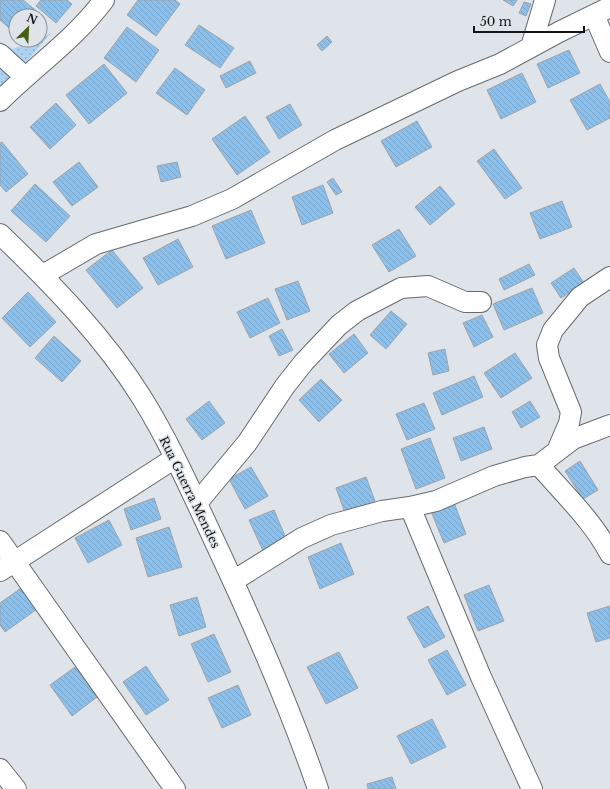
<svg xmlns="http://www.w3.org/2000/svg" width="610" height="789" viewBox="0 0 610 789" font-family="'Libre Baskerville',serif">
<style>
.green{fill:url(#green-dots)}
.building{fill:url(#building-back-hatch);stroke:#9fa4a9}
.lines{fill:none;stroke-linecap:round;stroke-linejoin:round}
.minor-casing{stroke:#666b6f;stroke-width:22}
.minor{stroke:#fff;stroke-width:20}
.labels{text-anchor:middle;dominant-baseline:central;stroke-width:3;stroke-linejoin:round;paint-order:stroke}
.street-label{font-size:12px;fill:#131516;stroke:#dee4e9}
</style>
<defs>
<pattern id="green-dots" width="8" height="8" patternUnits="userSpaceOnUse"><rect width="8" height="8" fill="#add2f2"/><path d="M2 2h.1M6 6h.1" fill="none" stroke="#94b3cf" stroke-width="1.8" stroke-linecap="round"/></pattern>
<pattern id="building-back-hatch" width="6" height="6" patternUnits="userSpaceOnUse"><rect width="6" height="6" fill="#8cc0ec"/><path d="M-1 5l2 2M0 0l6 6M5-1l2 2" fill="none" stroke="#78a4ca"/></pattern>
</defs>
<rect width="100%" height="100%" fill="#dee4e9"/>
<path class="green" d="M51,33l-51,60v-51l13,7 22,-9h5v-2z"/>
<path class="building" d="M0,0h23l16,13 -3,3h-20v18l-16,-14z
M41,0h26l5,4 -16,19 -20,-17z
M138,0h37l5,4 -24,32 -29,-21z
M503,0h14l-4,6z
M524,2l7,2 -5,12 -7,-3z
M199,25l35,23 -14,20 -35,-23z
M127,27l32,23 -23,32 -32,-24z
M327,36l5,6 -10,9 -5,-6z
M569,50l11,23 -32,15 -11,-24z
M250,61l6,12 -30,15 -6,-12z
M104,64l23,29 -38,31 -23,-29z
M175,68l30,22 -18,25 -31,-22z
M522,73l14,29 -35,17 -14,-29z
M600,84l10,18v16l-23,12 -17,-30z
M56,103l20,22 -26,24 -20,-22z
M290,104l12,21 -23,14 -13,-22z
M245,116l25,36 -33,23 -25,-36z
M417,121l15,26 -36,20 -15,-26z
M2,142l26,32 -22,18 -6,-7v-42z
M494,149l28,39 -17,11 -28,-38z
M79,162l19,25 -26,19 -19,-24z
M177,162l4,15 -20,5 -4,-16z
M333,178l9,14 -6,3 -9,-13z
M35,184l35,32 -24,26 -35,-31z
M323,185l10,28 -31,12 -10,-28z
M440,186l15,18 -25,21 -15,-18z
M562,201l10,26 -32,12 -10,-26z
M251,210l14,33 -39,16 -14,-33z
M399,229l17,27 -27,16 -17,-27z
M178,239l15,28 -35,18 -15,-27z
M112,250l31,38 -26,20 -31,-38z
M529,264l6,11 -31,15 -5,-11z
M574,268l10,15 -23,15 -10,-15z
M298,281l12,30 -23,9 -12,-31z
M532,288l11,25 -39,17 -11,-26z
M28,292l28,30 -26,25 -28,-29z
M268,298l12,25 -30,15 -13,-26z
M391,311l16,13 -21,25 -16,-14z
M482,315l11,22 -19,10 -11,-24z
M282,329l11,21 -14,6 -10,-20z
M354,334l14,19 -24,20 -15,-19z
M54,336l27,25 -19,21 -27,-24z
M445,349l4,22 -16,4 -5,-22z
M515,353l17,25 -31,20 -17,-25z
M474,376l9,21 -41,18 -9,-22z
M321,379l21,21 -23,22 -20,-22z
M209,401l16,22 -23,17 -16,-21z
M530,401l10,16 -19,11 -9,-16z
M424,403l11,26 -28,11 -11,-26z
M484,427l8,22 -31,12 -8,-23z
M430,438l15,40 -29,11 -15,-40z
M580,461l18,29 -15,9 -18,-28z
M251,467l17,29 -23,13 -16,-30z
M366,477l9,24 -30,12 -9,-25z
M154,498l7,21 -30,11 -7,-21z
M453,500l13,34 -22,9 -14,-34z
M274,510l14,33 -24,10 -15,-33z
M109,520l13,25 -34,18 -13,-25z
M169,527l13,40 -34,10 -12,-39z
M341,543l13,31 -34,15 -12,-32z
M489,585l15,36 -26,10 -14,-36z
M24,586l16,21 -35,25 -5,-7v-22z
M197,597l9,30 -27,9 -9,-31z
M428,606l17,31 -21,11 -17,-31z
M610,606v32l-14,4 -9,-29z
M214,634l17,38 -23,10 -17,-38z
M447,650l19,35 -19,10 -19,-35z
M339,652l19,36 -32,16 -19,-37z
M146,666l23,34 -23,15 -23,-33z
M75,667l22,30 -25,19 -22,-31z
M238,685l13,30 -29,13 -14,-30z
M432,719l14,28 -35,17 -14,-28z
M392,777l4,12h-28l-1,-5z"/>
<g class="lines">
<g class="minor-casing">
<path id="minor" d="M594,15l16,37
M531,47l14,-47
M0,54l25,23
M0,101c34,-34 75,-62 104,-101
M0,234c52,50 104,103 142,164 28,45 50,95 72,142 38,81 75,164 104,249
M43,275l53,-31 96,-28 40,-17 103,-59 123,-59 42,-17 59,-32 51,-25
M557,451l12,-28 2,-11 -22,-54 -2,-13 6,-15 27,-33 30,-20
M539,465c24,28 54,56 71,89
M197,503l50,-60 38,-57 19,-24 35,-37 18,-14 44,-23 27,-2 37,16h16
M410,507l71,170 51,112
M0,541l175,248
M0,571l175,-113
M233,581l69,-43 29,-13 51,-14 28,-4 26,-6 58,-25 31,-9 14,-2 34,-26 37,-14
M0,769l16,20"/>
</g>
<use href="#minor" class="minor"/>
</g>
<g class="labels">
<g class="street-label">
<text transform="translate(190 492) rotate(64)">Rua Guerra Mendes</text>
</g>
</g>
<g transform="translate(28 28) rotate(24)"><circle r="19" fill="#dee4e9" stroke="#8d9195"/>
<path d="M0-3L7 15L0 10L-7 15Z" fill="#446113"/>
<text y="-6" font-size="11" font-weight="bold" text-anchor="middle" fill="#131516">N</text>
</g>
<path d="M474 26v6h110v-6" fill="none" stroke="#131516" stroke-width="2"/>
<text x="480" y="26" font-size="12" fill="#131516" stroke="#dee4e9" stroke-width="3" paint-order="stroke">50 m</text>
</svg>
